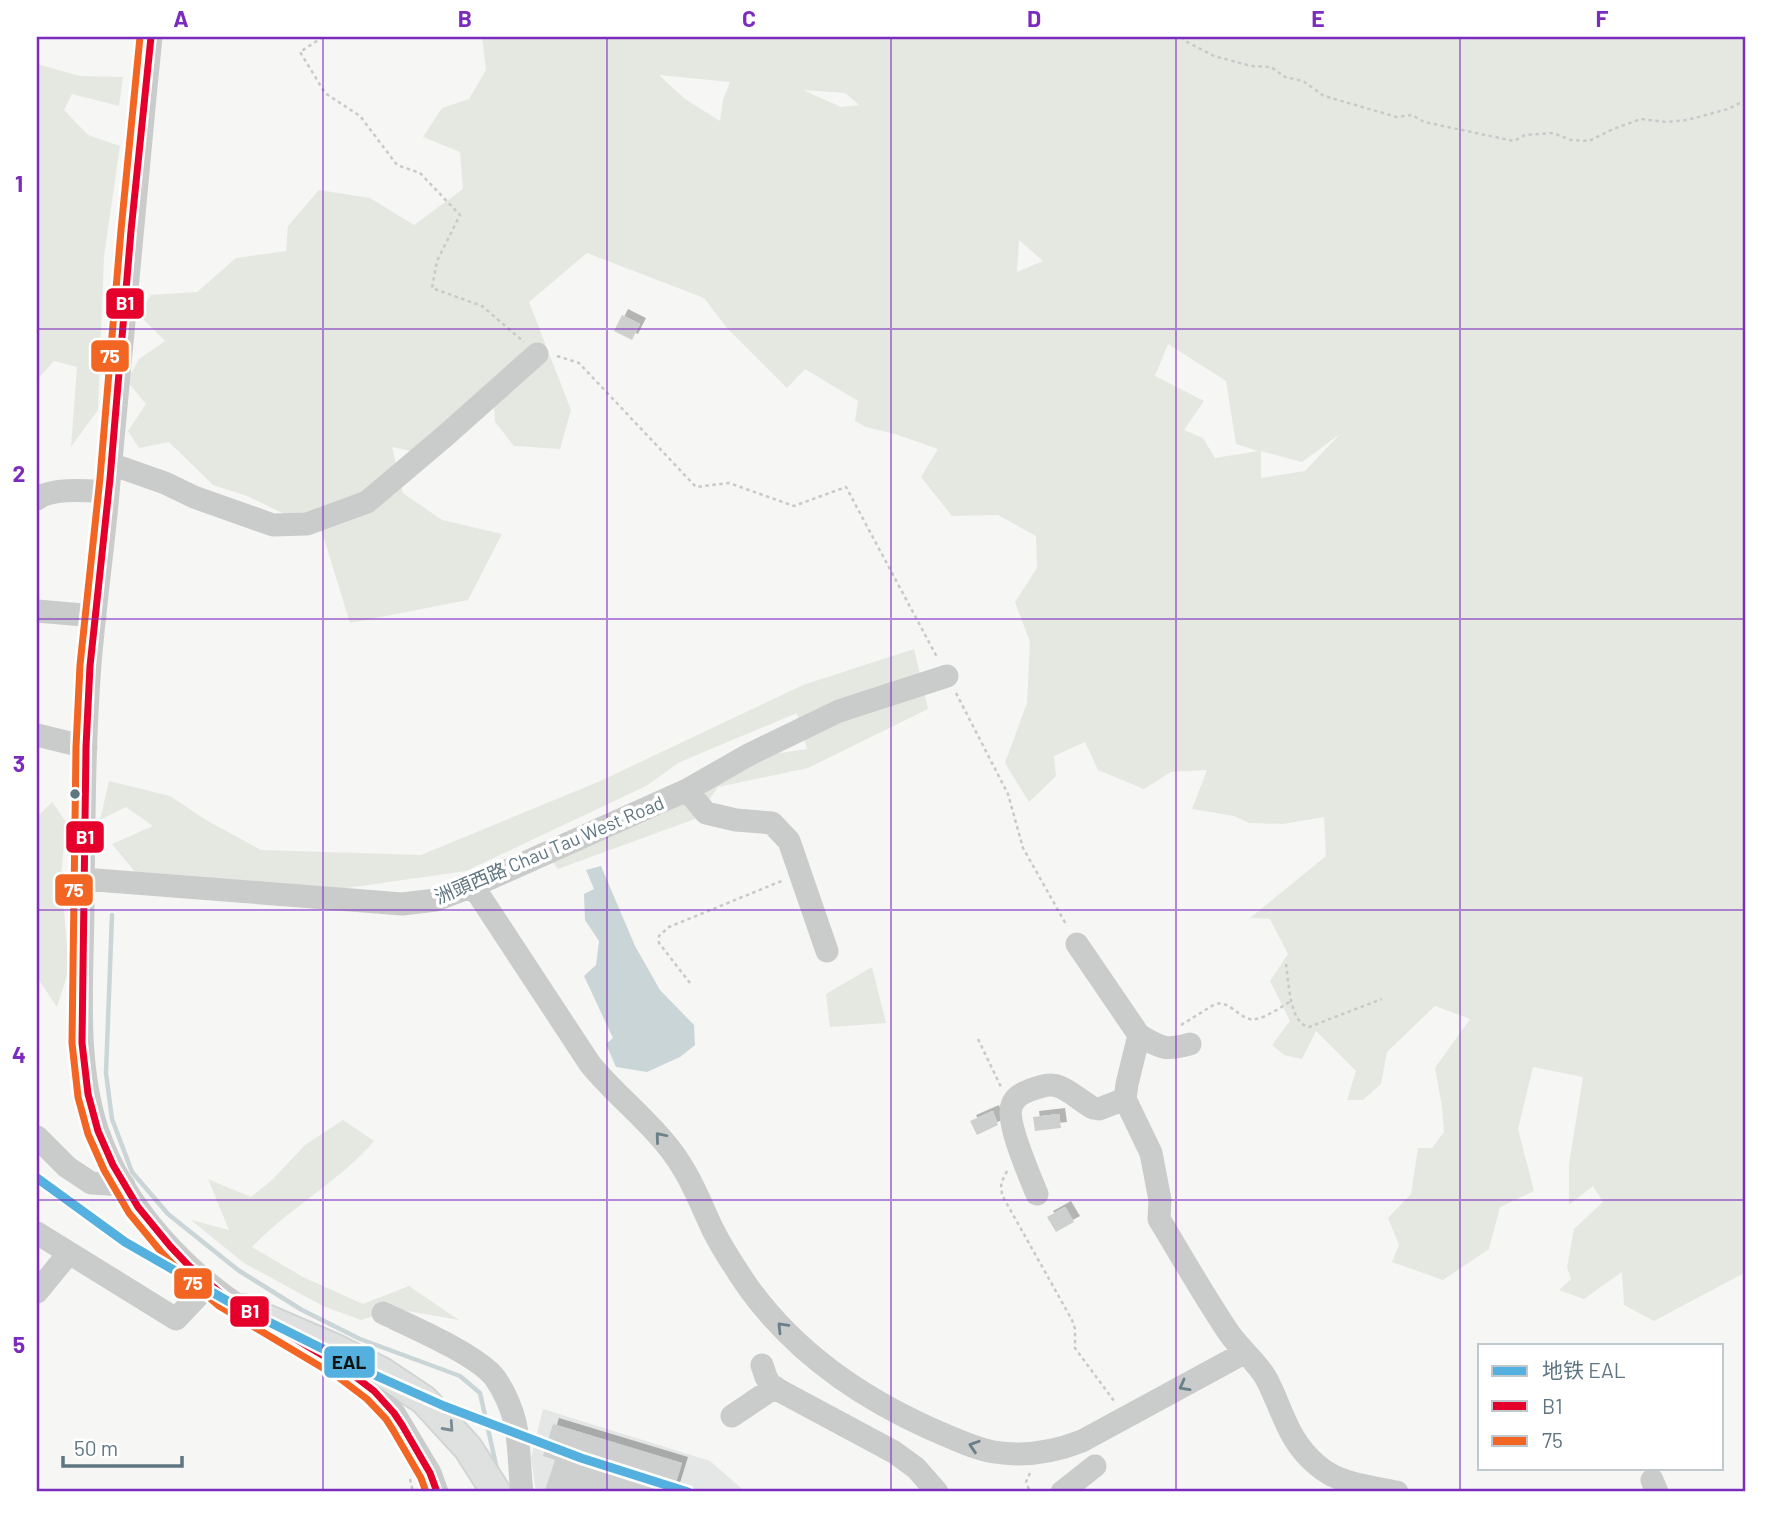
<svg xmlns="http://www.w3.org/2000/svg" width="1783" height="1529" viewBox="0 0 1783 1529" font-family="Barlow,'Noto Sans SC',sans-serif">
<style>
.built{fill:#e5e7e7}
.green{fill:#e5e8e1;fill-rule:evenodd}
.water{fill:#cad5d7}
.lines{fill:none;stroke-linecap:round;stroke-linejoin:round}
.stream{stroke:#cad5d7;stroke-width:4.5}
.building{fill:#ced0d0;filter:url(#shadow)}
.major-casing{stroke:#d2d4d4;stroke-width:32}
.path{stroke:#c8c9ca;stroke-width:2.5;stroke-dasharray:3.5 3.5;stroke-linecap:butt}
.minor{stroke:#cacccc;stroke-width:23}
.major{stroke:#dfe0e0;stroke-width:28}
.bus-1-casing{stroke:#fff;stroke-width:12}
.bus-2-casing{stroke:#fff;stroke-width:12}
.bus-1{stroke:#e4002b;stroke-width:7}
.bus-2{stroke:#f26522;stroke-width:7}
.metro-1-casing{stroke:#fff;stroke-width:14}
.metro-1{stroke:#54b0de;stroke-width:9}
.oneway{stroke:#6a7f88}
.oneway2{stroke:#798b94}
.grid{fill:none;stroke:#7b2cbf;stroke-width:2;stroke-opacity:0.55}
.bus-dot{fill:#5f7681;stroke:#fff;stroke-width:2.5}
.labels{text-anchor:middle;dominant-baseline:central;stroke-width:7;stroke-linejoin:round;paint-order:stroke}
.street-label{font-size:19px;fill:#5f7681;stroke:#fff}
.line-badge{stroke:#fff;stroke-width:2.5}
.badge-label{font-size:19px;text-anchor:middle;font-weight:bold;fill:#fff}
.pale-badge-label{font-size:19px;text-anchor:middle;font-weight:bold;fill:#111}
.neatline{fill:none;stroke:#7b2cbf;stroke-width:2.5}
.grid-label{font-size:23px;text-anchor:middle;font-weight:bold;fill:#7b2cbf}
</style>
<defs>
<filter id="shadow"><feDropShadow dx="6" dy="-6" stdDeviation="0" flood-color="#0004"/></filter>
</defs>
<rect width="100%" height="100%" fill="#f6f6f4"/>
<path class="built" d="M543,1409l167,52 32,28 5,3h-211l-5,-34z"/>
<path class="green" d="M482,37h1264v1235l-92,49 -30,-16 -2,-33 -38,27 -25,-9 12,-11 -4,-12 7,-38 29,-27 -10,-16 -24,19v-41l14,-87 -50,-10 -15,62 16,62 -34,16 -11,42 -46,31 -51,-18 7,-17 -11,-27 23,-24 7,-46h14l12,-16 -2,-26 -7,-38 35,-49 -35,-13 -48,46 -6,32 -18,16h-16l9,-29 -40,-40 -14,28 -18,-4 -12,-10 18,-24 -20,-40 18,-27 -18,-35 -20,-1 76,-62 -2,-39 -41,7 -34,-1 -15,-7 -42,-7 15,-39 -36,2 -27,17 -46,-19 -13,-28 -31,14 2,20 -27,26 -24,-39 22,-60 3,-61 -15,-40 22,-34 -1,-32 -38,-21 -46,1 -31,-39 17,-28 -43,-15 -29,-7 -11,-6 3,-20 -53,-32 -18,19 -60,-60 -23,-30 -117,-45 -58,49 42,108 -11,39 -46,-3 -19,-24 -2,-39 -81,68 -20,-4 11,46 39,27 60,14 -34,66 -118,23 -28,-91 -75,-36 -34,-11 -44,-43 -30,6 -11,-17 18,-27 -19,-23 12,-22 26,-18 -27,-27 13,-19 46,-3 39,-34 50,-7 2,-25 31,-36 51,8 44,27 49,-36 -3,-37 -37,-15 19,-29 27,-9 17,-29zM659,75l71,7 -7,18 -3,21 -35,-22zM803,90l42,3 14,12 -18,2zM1019,240l24,21 -26,11v-1zM1168,344l58,37 10,63 22,7 -43,7 -12,-20 -19,-8 20,-29 -49,-25zM1340,434l-35,37 -44,7v-27l41,11z
M37,64l43,12 43,1 -4,29 -47,-12 -8,16 24,25 32,11 -16,110 -6,154 -27,37 6,-80 -23,-6 -17,19z
M914,649l14,60 -120,59 -90,19 -23,32 -137,50 -12,-16 167,-90 94,-14 -10,-36 -117,49 -34,24 -180,85 -168,24 -163,-23 -23,-28 41,-18 -27,-19 -26,13 9,-39 61,15 36,24 55,30 160,5 177,-73 205,-97z
M52,802l14,20 -5,55 8,92 -12,38 -20,-30v-160z
M872,967l14,56 -56,4 -4,-33z
M343,1120l31,21c-35,41 -85,67 -122,106l51,30 60,27 46,-18 50,34 -63,-11 -35,11 -38,-14 -79,-43 -53,-43 38,10 -21,-51 43,18 21,-17 33,-35z"/>
<path class="water" d="M601,866l34,80 25,44 34,35 1,20 -15,12 -33,15 -31,-5 -10,-23 7,-6 -29,-62 12,-11 3,-24 -14,-21 -1,-26 10,-5 -8,-19z"/>
<g class="lines">
<path class="stream" d="M112,915l-6,158 6,46 20,53 36,42 70,56 64,40 58,29 100,37 20,17 18,81"/>
</g>
<path class="building" d="M622,315l18,9 -8,16 -18,-9z
M993,1111l5,14 -21,10 -7,-14z
M1059,1114l2,14 -26,3 -2,-14z
M1065,1207l9,15 -18,10 -9,-15z
M553,1424l129,39 -9,29h-120l-8,-2 10,-30 -12,-4z"/>
<g class="lines">
<g class="major-casing">
<path id="major" d="M243,1309l93,40 46,23 42,28 44,48 28,44"/>
</g>
<path class="path" d="M323,37l-23,15 25,41 35,23 37,49 23,8 40,42 -23,46 -5,27 50,18 42,36
M1181,37l6,5 27,14 37,10 20,1 14,10 18,4 21,15 73,21 15,-2 12,7 90,19 11,-6 28,-2 18,7 18,1 24,-12 28,-10 25,3 21,-2 41,-11 14,-7h4
M557,356l22,7 117,124 33,-4 65,23 52,-19 92,172
M956,693l52,101 15,54 44,78
M1286,964c3,18 3,59 23,63l73,-28
M690,983l-31,-40v-7l10,-9 115,-47
M1181,1025l34,-21c17,-4 25,18 41,15 11,-2 25,-12 35,-18
M978,1039l23,48
M1007,1171l-6,12 1,12 70,125 3,9v19l39,53
M1030,1473l-4,9 4,10
M410,1479l3,13"/>
<path class="minor" d="M151,37c-15,148 -28,296 -42,445 -5,61 -14,121 -19,182 -6,78 -6,158 -7,237 0,75 -9,156 14,228 26,78 90,146 159,188
M111,464l54,19 29,14 79,28 34,-1 60,-22 78,-66 92,-82
M37,499c15,-12 52,-8 71,-7
M37,611l58,5
M37,735l49,12
M687,790l19,23 30,7 36,3 17,18 38,110
M83,879l319,25 34,-4 37,-14 214,-96 63,-36 89,-43 108,-35
M473,886l117,178c26,32 59,56 83,89 17,23 27,49 39,75 10,20 23,40 36,59 46,64 110,109 181,141 21,9 43,20 65,24 30,5 60,0 88,-11l162,-88
M1077,944l62,91 -12,49 -2,15 26,54 9,47 -1,19c23,38 45,77 70,114 11,16 27,28 37,45 17,32 21,62 51,87 21,19 53,22 80,27
M1139,1035c23,13 25,16 51,9
M37,1137l30,30 24,16 33,2
M1037,1194c-7,-17 -32,-74 -25,-89 3,-8 9,-11 16,-14 11,-4 21,-9 32,-4 12,5 22,15 33,21l6,1 26,-10
M37,1233l139,86 33,-35
M37,1292l32,-39
M383,1313c27,13 95,42 112,65 9,13 16,29 20,44 5,23 4,47 7,70
M322,1355l42,28 30,30 36,60 7,19
M762,1365l4,12 5,9 123,66 22,16 21,24
M732,1416l43,-29
M1652,1480l5,12
M1062,1492l33,-26"/>
<use href="#major" class="major"/>
<g class="bus-1-casing">
<path id="bus-1" d="M151,37l-20,194 -21,248 -20,187 -4,81 -4,296 6,51 10,37 15,34 25,42 32,39 18,19 37,32 119,71 30,23 20,22 8,12 28,48 7,19"/>
</g>
<g class="bus-2-casing">
<path id="bus-2" d="M140,37l-19,193 -21,248 -20,187 -4,82 -4,296 6,54 10,37 16,36 25,43 33,40 19,20 38,33 119,71 29,22 19,20 7,11 28,48 5,14"/>
</g>
<use href="#bus-1" class="bus-1"/>
<use href="#bus-2" class="bus-2"/>
<g class="metro-1-casing">
<path id="metro-1" d="M37,1178l88,64 106,61 148,74 65,29 137,52 107,34"/>
</g>
<use href="#metro-1" class="metro-1"/>
</g>
<defs><path id="oneway-chevron" d="M-2-3.5L2.5 0L-2 3.5" fill="none" stroke-width="1.6" stroke-linecap="round" stroke-linejoin="round" transform="scale(1.75)"/></defs>
<g class="oneway">
<use href="#oneway-chevron" transform="translate(660 1137) rotate(-130)"/>
<use href="#oneway-chevron" transform="translate(782 1327) rotate(-134)"/>
<use href="#oneway-chevron" transform="translate(1184 1386) rotate(151)"/>
<use href="#oneway-chevron" transform="translate(974 1446) rotate(-162)"/>
</g>
<use class="oneway2" href="#oneway-chevron" transform="translate(449 1427) rotate(48)"/>
<path class="grid" d="M323,37v1455M607,37v1455M891,37v1455M1176,37v1455M1460,37v1455M37,329h1709M37,619h1709M37,910h1709M37,1200h1709"/>
<circle class="bus-dot" cx="75" cy="794" r="6"/>
<g class="labels">
<g class="street-label">
<text transform="translate(549 849) rotate(-23)">洲頭西路 Chau Tau West Road</text>
</g>
</g>
<g class="line-badge">
<rect x="105" y="287" width="40" height="33" rx="7" fill="#e4002b"/>
<rect x="90" y="339" width="40" height="34" rx="7" fill="#f26522"/>
<rect x="65" y="820" width="40" height="34" rx="7" fill="#e4002b"/>
<rect x="54" y="873" width="40" height="34" rx="7" fill="#f26522"/>
<rect x="173" y="1267" width="40" height="33" rx="7" fill="#f26522"/>
<rect x="229" y="1295" width="41" height="33" rx="7" fill="#e4002b"/>
<rect x="323" y="1345" width="53" height="34" rx="7" fill="#54b0de"/>
</g>
<g class="badge-label">
<text x="125" y="310">B1</text>
<text x="110" y="363">75</text>
<text x="85" y="844">B1</text>
<text x="74" y="897">75</text>
<text x="193" y="1290">75</text>
<text x="250" y="1318">B1</text>
</g>
<g class="pale-badge-label">
<text x="349" y="1369">EAL</text>
</g>
<rect width="1783" height="1529" fill="none" stroke="#ffffff" stroke-width="77"/>
<rect x="1478" y="1344" width="245" height="126" fill="#ffffff" stroke="#bfc8cd" stroke-width="2"/>
<rect x="1492" y="1366" width="35" height="10" fill="#54b0de" stroke="#bfc8cd" stroke-width="2"/>
<text x="1542" y="1378" font-size="21" fill="#5f7681">地铁 EAL</text>
<rect x="1492" y="1401" width="35" height="10" fill="#e4002b" stroke="#bfc8cd" stroke-width="2"/>
<text x="1542" y="1414" font-size="21" fill="#5f7681">B1</text>
<rect x="1492" y="1436" width="35" height="10" fill="#f26522" stroke="#bfc8cd" stroke-width="2"/>
<text x="1542" y="1448" font-size="21" fill="#5f7681">75</text>
<path d="M63 1456v10h119v-10" fill="none" stroke="#5f7681" stroke-width="3.5"/>
<text x="74" y="1456" font-size="21" fill="#5f7681" stroke="#ffffff" stroke-width="5" paint-order="stroke">50 m</text>
<rect x="38" y="38" width="1706" height="1452" class="neatline"/>
<g class="grid-label">
<text x="181" y="27">A</text>
<text x="465" y="27">B</text>
<text x="749" y="27">C</text>
<text x="1034" y="27">D</text>
<text x="1318" y="27">E</text>
<text x="1602" y="27">F</text>
<text x="19" y="192">1</text>
<text x="19" y="482">2</text>
<text x="19" y="772">3</text>
<text x="19" y="1063">4</text>
<text x="19" y="1353">5</text>
</g>
</svg>
